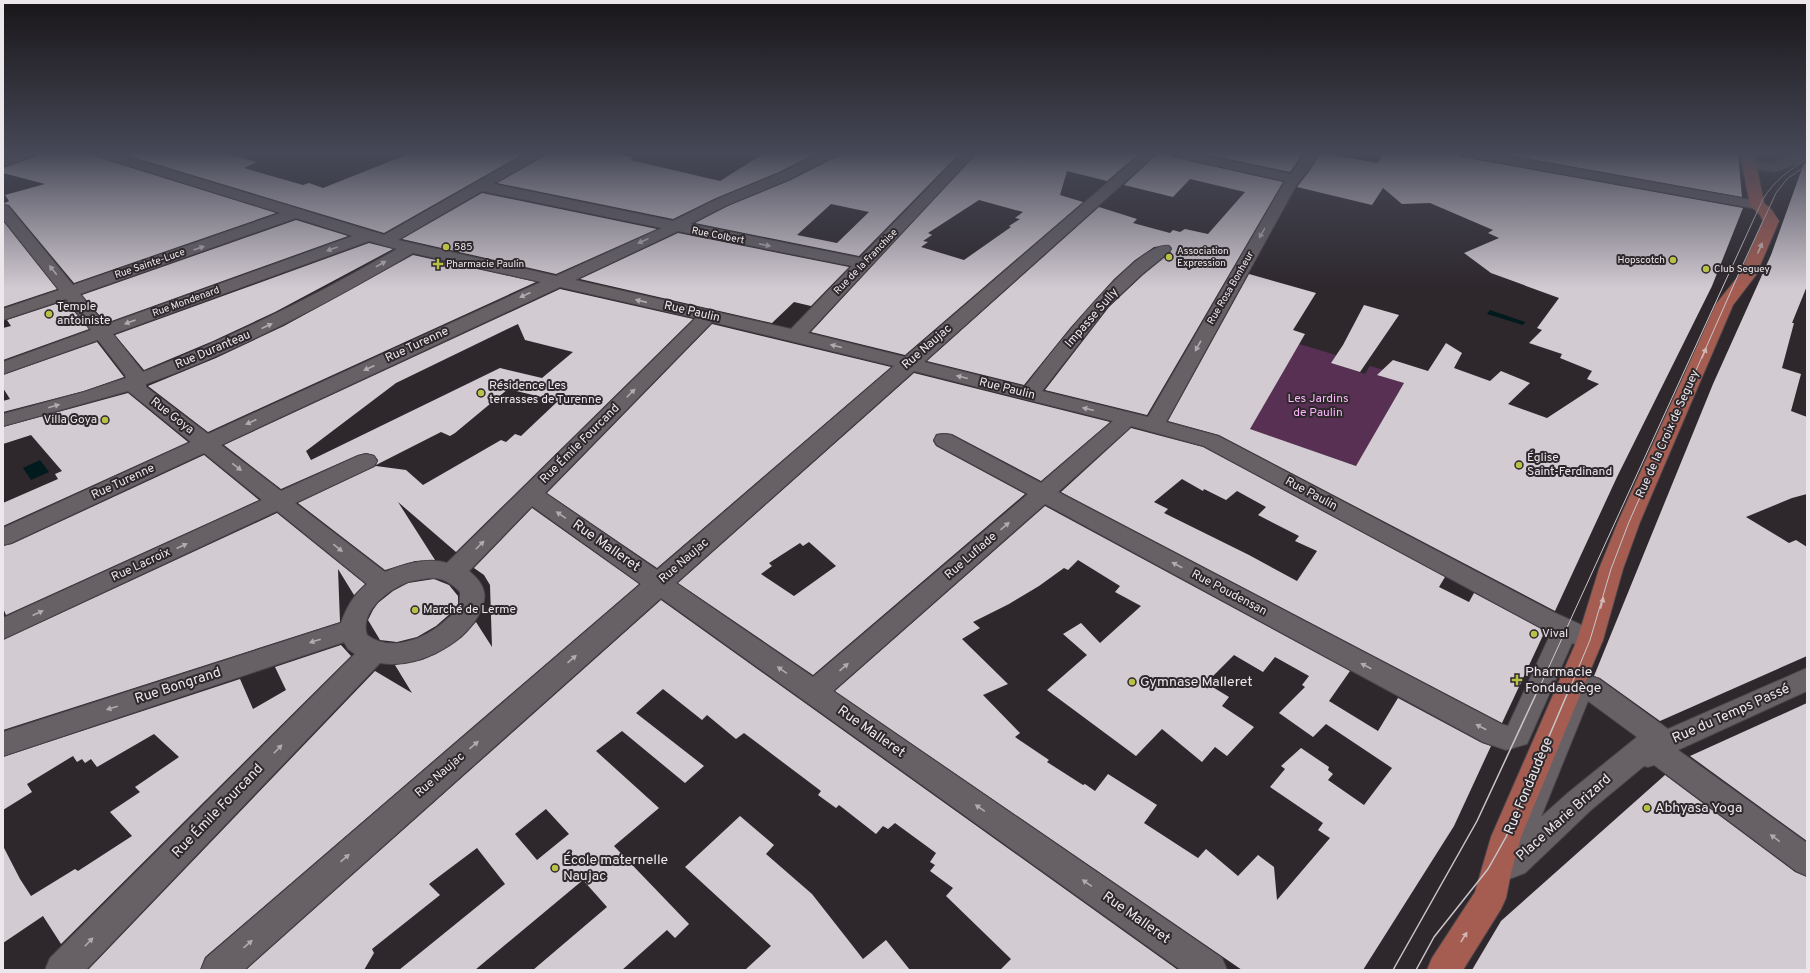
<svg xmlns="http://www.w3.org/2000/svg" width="1810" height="973" viewBox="0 0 1810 973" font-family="Overpass,sans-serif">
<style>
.green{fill:#573054}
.water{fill:#001a1d}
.building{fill:#d3cbd2;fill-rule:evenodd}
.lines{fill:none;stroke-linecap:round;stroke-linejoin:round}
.minor-casing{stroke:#494449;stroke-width:2}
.major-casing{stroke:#494449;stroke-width:2}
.minor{fill:#676166;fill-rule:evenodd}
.major{fill:#a55d52;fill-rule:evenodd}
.tram-far1{stroke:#c9c5c8;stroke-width:1}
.tram{stroke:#c9c5c8;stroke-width:1.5}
.oneway{fill:#b0abaf}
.oneway2{fill:#d2b7b5}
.poi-dot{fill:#b9c046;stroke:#2e282d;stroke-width:1.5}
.labels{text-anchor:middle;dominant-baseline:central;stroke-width:4;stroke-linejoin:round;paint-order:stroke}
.far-street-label{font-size:10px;fill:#ebe7ea;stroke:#2e282d}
.far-poi-label{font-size:10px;fill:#ebe7ea;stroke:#2e282d;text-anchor:start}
.poi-label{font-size:12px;fill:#ebe7ea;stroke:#2e282d;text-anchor:start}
.street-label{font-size:12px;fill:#ebe7ea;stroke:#2e282d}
.park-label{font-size:12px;fill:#fdb4f8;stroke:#2e282d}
.near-street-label{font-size:14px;fill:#ebe7ea;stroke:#2e282d}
.near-poi-label{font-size:14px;fill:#ebe7ea;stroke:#2e282d;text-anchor:start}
</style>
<rect width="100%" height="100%" fill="#2e282d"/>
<path class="green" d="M1299,344l37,11 -5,8 34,11 5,-8 14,4 -3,6 23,7 -47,83 -113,-38z"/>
<path class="water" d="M1490,310l35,12 -2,3 -36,-11z
M40,460l9,12 -18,8 -8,-12z"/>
<path class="building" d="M37,153h57l3,4 179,56 -202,70 -65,-78 -6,-1 6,-3 -4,-6 40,-11 -42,-11v-5l31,-11z
M119,153h101l37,9 -13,6 59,17 6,-2 14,5 88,-35h114l-141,80z
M545,153h64l25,4 -4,3 90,21 45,-28h52l-38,19 -63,26 -43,21 -176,-36 46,-26z
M838,153h122l-101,103 -164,-33 33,-17 63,-26 45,-23zM831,204l38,8 -32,31 -40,-8z
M977,153h163l-33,28 -40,-10 -7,24 23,7 -178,153 -94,-23zM979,200l44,12 -8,6 5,1 -11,7 2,1 -47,33 -43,-13 7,-5 -5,-1 9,-6 -4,-2z
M1158,153l12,2 2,2 111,25 -136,233 -102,-25 64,-83 34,-32 27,-22 2,-5 -3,-3 -15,2 -19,13 -21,19 -44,49 -46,57 -97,-24 172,-154 38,12 -4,4 37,10 3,-3 7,2 5,-3 23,5 37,-42 -55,-13 -17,18 -49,-12z
M1200,153h103l-13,19z
M1320,153l58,10 5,-10h77l2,4 6,1 275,50 -31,78 -95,191 -62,134 -336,-176 -51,-14 81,-147 67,19 -23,37 12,4 -55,95 106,37 48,-83 -27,-8 16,-15 35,11 18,-28 16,10 -8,15 36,13 11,-10 29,12 -22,21 39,14 52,-34 -12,-5 5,-8 -32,-13 2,-4 -33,-11 13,-13 -5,-2 22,-30 -68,-25 -27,-20 35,-15 -11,-5 5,-3 -63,-27 -28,1 -19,-16 -11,17 -75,-18 14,-18z
M1496,153h242l4,44z
M1807,162v124l-15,37h2l-12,45 19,6 -10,37 16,6v77l-15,4 -46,19 43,26 7,-3 11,7v109l-147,65 -60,-43 -6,-2 119,-292 58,-129 33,-92z
M482,193l175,36 -101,45 -154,-35z
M296,220l52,16 -242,87 -24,-28z
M3,221l54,68 -54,18z
M678,233l171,34 -38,39 -17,-4 -22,21 -192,-44z
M369,243l24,6 -118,63 -62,29 -69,29 -29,-35z
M413,255l123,27 -328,150 -60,-46 68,-28 68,-32z
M560,289l133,30 -237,233 -58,-50 37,58 -20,1 -30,9 -87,-67 78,-37 30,4 17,15 78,-45 5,2 9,-8 6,2 37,-35 -50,-12 -53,44 -5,3 -9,-4 -65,33 2,-5 -4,-5 -8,-2 -8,2 -77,34 -57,-44zM518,324l7,16 48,12 -31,26 -42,-10 -189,92 -5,-9 90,-68z
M65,301l24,28 -86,31v-32l8,-2 -4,-6z
M1364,305l35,10 -39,57 -29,-9 12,-18z
M712,324l179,43 -234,201 -110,-75z
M97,342l27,35 -40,14 -81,21v-11l7,-2 -7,-11v-13z
M914,373l196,49 -69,59 -89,-47 -8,-1 -8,1 -3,7 3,5 89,48 -212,181 -135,-92zM809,542l27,24 -42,30 -33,-22 11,-8 -3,-3 31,-20 3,3z
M128,393l60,49 -185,84v-23l55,-24 -3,-5 7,-3 -31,-36 -28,9v-17z
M1131,428l72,19 242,130 -6,10 30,15 5,-9 71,38 -43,92 -441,-231zM1182,479l21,12 1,-2 22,11 11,-9 29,16 -8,8 41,21 -4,5 22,10 -20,30 -48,-26 -85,-42 4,-4 -14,-7z
M204,455l55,45 -253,115 -3,-7v-62l9,-2z
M1045,506l305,165 -21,30 49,30 20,-33 84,45 9,3 -37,80 -91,144h-121l-407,-279zM1078,560l42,26 -5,6 26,14 -41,37 -19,-20 -18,11 24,21 -40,35 89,66 26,-27 40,33 13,-15 12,9 27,-29 -32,-21 7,-9 -23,-14 28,-28 29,17 12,-15 34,19 -7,9 3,2 -26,26 34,24 13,-13 66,44 -28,37 -36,-25 5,-6 -5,-4 1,-3 -28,-19 -20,18 4,3 -15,18 53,36 -5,7 12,8 -53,62 -3,-33 -16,-12 -20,21 -32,-27 -8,9 -54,-35 13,-18 -49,-31 -13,17 -10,-7 -2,1 -36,-23 2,-2 -34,-23 5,-4 -37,-38 25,-11 -46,-45 18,-11 -7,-6 36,-18 30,-18 25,-18 4,2z
M532,508l107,76 -434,373 -5,13h-112l287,-299 37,22 -17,-28 27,-5 14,-6 25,-16 15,-16 16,25 -2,-62 -6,-10 -10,-7z
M277,513l88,71 -11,11 -16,-26 2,53 -337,108v-90z
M434,579l15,6 9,11v8l-6,8 -16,14 -19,11 -20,5 -17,-2 -12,-20 5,-10 5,-7 15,-12 15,-8z
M661,600l517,370h-178l11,-11 -65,-63 7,-8 -23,-17 5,-6 -5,-3 6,-9 -41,-30 -7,6 -5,-3 -7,8 -37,-29 -3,3 -18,-13 3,-4 -77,-58 -8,6 -29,-24 -5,5 -39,-31 -27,24 68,53 -19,17 -63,-52 -26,20 63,57 -45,38 75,78 -14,14 -8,-8 -45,40h-89l74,-63 -24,-27 -108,90h-76l106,-86 -28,-36 -48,36 11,11 -68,54 2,4 -10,17h-118zM546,809l23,25 -32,26 -22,-26z
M341,645l10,11 -290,288 -18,-28 -40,27v-97l17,33 11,17 44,-27 3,2 54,-35 -22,-24 30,-20 -5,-5 44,-30 -25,-23 -57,33 -6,-8 -6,4 -3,-4 -5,3 -4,-6 -46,28 5,8 -29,18v-53l237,-78 13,30 33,-19 -11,-23z
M1807,703v138l-117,-85z
M1665,775l130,97 12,5v93h-335l29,-49z
M740,816l34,29 -8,9 46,40 51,65 23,-19 24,30h-165l26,-24 -86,-79z"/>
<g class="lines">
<g class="minor-casing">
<path id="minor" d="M17,153h19l-2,3 -31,11v-9z
M95,153h20l269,82 144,-82h16l-2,3 -49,28 180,37 44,-22 63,-26 40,-20h17l-2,3 -45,23 -63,26 -37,19 170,34 102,-105h14l-168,180 97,24 237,-204h15l-233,209 101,25c20,-26 113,-149 144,-141l2,3 -2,3 -27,22 -34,32 -66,85 106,26 137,-236 -108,-24 -5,-1 -2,-3h24l97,21 14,-21h14l-9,15 -13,16 -131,238 52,14 335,176 46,21 4,7 -4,7 -9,3 -18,-7 -45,101 -21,6 -23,-8 -438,-238 -212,187 389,267 5,12h-46l-520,-372 -417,372h-43l5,-12 435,-374 -109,-78 -63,65c17,14 20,26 9,45 -17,30 -63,53 -98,47l-294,307h-41l5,-12 305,-304 -7,-5 -4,-7 -341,114v-24l338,-109c5,-15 13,-29 26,-39l-90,-73 -274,128v-21l259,-118 -58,-47 -193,90 -8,2v-17l188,-86 -63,-51 -125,35v-12l81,-22 42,-14 -1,-3 -27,-35 -95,34v-12l88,-32 -25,-31 -63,21v-11l56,-19 -56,-71v-14l5,1 65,79 208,-72 -184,-57zM482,191l180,37 -106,48 -158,-36zM296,218l57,18 -248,89 -25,-31zM678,231l174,35 -61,63 -216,-49zM369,241l28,8c-80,46 -161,86 -246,120l-8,3 -30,-38zM413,253l128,29 -333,152 -62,-47v-3c94,-34 182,-81 267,-131zM560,287l136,31 -249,245c-20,-6 -43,1 -62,9l-90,-69 79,-37 3,-5 -3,-5 -8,-2 -8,2 -77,35 -60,-46zM712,322l182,44 -237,204 -112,-77zM914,371l199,50 -72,62 -90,-48 -7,-1 -7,1 -3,5 3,5 91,49 -215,183 -137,-94zM1131,426l73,20 347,187 -43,93 -7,-2 -443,-232 68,-61zM430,578c12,-1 22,5 30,14 0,3 0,9 -1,12 -2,7 -8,12 -14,17 -20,18 -54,32 -78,14 -8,-24 22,-46 41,-53 7,-2 15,-3 22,-4z
M1461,153h28l268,48 5,1 2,3 -2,3 -5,1 -289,-52 -5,-1z
M1804,153h3v7l-32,12 -31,-5 -2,-3 2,-3 5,-1 24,4 17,-8z
M1807,668v23l-129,59 129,93v33l-11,-5 -142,-106 -6,2 -4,-1 -53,44 -66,63 -16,6 -11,-5 -6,-13 79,-185 10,-3 18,6 69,50zM1588,701l49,36 -68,55 -28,25z"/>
</g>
<g class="major-casing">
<path id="major" d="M1740,153h14l10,50 7,6 8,12 -23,54 -23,30 -93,217 -17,47 -20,71 -82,197 -10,36 -5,25 -5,11 -38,61h-36l5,-12 43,-66 16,-55 86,-197 22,-71 19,-47 98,-218 24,-30 23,-53 -3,-6 -10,-10z"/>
</g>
<use href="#minor" class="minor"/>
<use href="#major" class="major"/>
<path class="tram-far1" d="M1537,693l226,-494c11,-18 26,-29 44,-40
M1568,693l22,-53 21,-71 18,-47 110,-249 37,-80 11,-14 14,-10"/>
<path class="tram" d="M1393,970l84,-149 60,-129
M1416,970l18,-33 54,-68 18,-32 62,-145"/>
</g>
<defs><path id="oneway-solid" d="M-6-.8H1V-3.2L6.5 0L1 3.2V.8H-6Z"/></defs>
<g class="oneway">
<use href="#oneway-solid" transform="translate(1262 233) rotate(120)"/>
<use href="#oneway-solid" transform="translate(643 241) rotate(156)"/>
<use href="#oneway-solid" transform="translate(765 245) rotate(11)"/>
<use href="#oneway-solid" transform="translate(199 248) rotate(-19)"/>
<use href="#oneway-solid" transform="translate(332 249) rotate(160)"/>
<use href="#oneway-solid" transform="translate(381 264) rotate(-29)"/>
<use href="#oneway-solid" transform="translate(53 270) rotate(-129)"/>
<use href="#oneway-solid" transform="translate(525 295) rotate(155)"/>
<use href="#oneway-solid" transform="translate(641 301) rotate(-167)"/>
<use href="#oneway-solid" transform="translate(130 322) rotate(160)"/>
<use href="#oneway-solid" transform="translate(267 326) rotate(-24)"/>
<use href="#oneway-solid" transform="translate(836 346) rotate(-166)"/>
<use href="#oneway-solid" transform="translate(1198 346) rotate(119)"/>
<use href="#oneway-solid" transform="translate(369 368) rotate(155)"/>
<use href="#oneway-solid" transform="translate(962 377) rotate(-166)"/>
<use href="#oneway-solid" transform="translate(631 393) rotate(-45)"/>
<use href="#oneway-solid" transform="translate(54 406) rotate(-16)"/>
<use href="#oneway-solid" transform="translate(1088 409) rotate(-166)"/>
<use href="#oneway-solid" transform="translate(251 422) rotate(155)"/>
<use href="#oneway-solid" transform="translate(237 467) rotate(38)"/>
<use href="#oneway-solid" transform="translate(561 515) rotate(-145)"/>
<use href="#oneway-solid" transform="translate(1005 526) rotate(-41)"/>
<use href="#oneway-solid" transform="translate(480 545) rotate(-45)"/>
<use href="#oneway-solid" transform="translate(182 546) rotate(-25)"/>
<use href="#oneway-solid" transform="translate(338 548) rotate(39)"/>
<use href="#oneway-solid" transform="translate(1177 565) rotate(-152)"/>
<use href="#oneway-solid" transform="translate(38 613) rotate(-25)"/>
<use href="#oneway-solid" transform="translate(315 641) rotate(162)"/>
<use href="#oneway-solid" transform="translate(572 659) rotate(-41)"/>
<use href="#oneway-solid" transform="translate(1366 666) rotate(-152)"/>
<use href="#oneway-solid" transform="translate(844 667) rotate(-41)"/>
<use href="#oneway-solid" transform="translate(782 670) rotate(-145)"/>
<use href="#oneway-solid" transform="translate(112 708) rotate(162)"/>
<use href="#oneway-solid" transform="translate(1481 727) rotate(-152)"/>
<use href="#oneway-solid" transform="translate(474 745) rotate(-41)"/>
<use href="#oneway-solid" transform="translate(278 749) rotate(-46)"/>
<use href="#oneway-solid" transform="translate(980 808) rotate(-145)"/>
<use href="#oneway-solid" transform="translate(1775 838) rotate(-144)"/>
<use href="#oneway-solid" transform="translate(345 858) rotate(-41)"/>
<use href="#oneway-solid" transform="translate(1087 883) rotate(-145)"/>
<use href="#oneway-solid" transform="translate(89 942) rotate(-46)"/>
<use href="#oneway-solid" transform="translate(248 944) rotate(-41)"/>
</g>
<g class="oneway2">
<use href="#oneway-solid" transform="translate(1760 248) rotate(-67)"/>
<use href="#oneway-solid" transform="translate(1704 353) rotate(-66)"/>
<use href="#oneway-solid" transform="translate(1602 603) rotate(-75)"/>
<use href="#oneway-solid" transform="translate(1464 937) rotate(-58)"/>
</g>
<linearGradient id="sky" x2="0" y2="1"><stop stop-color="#191619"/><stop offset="0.53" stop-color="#464857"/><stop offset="1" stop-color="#464857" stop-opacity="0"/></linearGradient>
<rect width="1810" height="289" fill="url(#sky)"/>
<g class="poi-dot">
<circle cx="446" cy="247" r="4"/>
<circle cx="1169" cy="257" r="4"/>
<circle cx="1673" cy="260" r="4"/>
<path d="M436 258h4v4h4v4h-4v4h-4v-4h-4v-4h4z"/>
<circle cx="1706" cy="269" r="4"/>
<circle cx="49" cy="314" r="4"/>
<circle cx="481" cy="393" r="4"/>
<circle cx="105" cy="420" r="4"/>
<circle cx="1519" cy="465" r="4"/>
<circle cx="415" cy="610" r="4"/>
<circle cx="1534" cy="634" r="4"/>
<path d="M1515 674h4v4h4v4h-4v4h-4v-4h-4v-4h4z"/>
<circle cx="1132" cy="682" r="4"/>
<circle cx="1647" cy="808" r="4"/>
<circle cx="555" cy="868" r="4"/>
</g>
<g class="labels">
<g class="far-street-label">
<text transform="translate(718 236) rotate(11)">Rue Colbert</text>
<text transform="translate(866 262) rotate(-46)">Rue de la Franchise</text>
<text transform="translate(150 264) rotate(-19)">Rue Sainte-Luce</text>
<text transform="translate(1231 288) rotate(-60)">Rue Rosa Bonheur</text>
<text transform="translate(186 302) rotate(-20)">Rue Mondenard</text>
</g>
<g class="far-poi-label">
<text x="454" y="247">585</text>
<text x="1177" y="251">Association<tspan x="1177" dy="12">Expression</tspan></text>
<text x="1665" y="260" text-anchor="end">Hopscotch</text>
<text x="446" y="264">Pharmacie Paulin</text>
<text x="1714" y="269">Club Seguey</text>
</g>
<g class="poi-label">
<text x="57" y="307">Temple<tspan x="57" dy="14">antoiniste</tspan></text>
<text x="489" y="386">Résidence Les<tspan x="489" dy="14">terrasses de Turenne</tspan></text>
<text x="97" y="420" text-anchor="end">Villa Goya</text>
<text x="1527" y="458">Église<tspan x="1527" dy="14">Saint-Ferdinand</tspan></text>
<text x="423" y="610">Marché de Lerme</text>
<text x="1542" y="634">Vival</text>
</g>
<g class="street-label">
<text transform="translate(692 312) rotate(13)">Rue Paulin</text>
<text transform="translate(1092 318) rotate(-49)">Impasse Sully</text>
<text transform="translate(417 345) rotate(-25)">Rue Turenne</text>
<text transform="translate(927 347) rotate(-41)">Rue Naujac</text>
<text transform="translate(213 350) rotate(-23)">Rue Duranteau</text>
<text transform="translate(1007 389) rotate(14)">Rue Paulin</text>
<text transform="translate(172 416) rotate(38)">Rue Goya</text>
<text transform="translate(1668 434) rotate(-66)">Rue de la Croix de Seguey</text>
<text transform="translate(580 444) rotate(-45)">Rue Émile Fourcand</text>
<text transform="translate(123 482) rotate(-25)">Rue Turenne</text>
<text transform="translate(1311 494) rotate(28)">Rue Paulin</text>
<text transform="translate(971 556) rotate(-41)">Rue Luflade</text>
<text transform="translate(684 561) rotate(-41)">Rue Naujac</text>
<text transform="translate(141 565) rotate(-25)">Rue Lacroix</text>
<text transform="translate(1229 593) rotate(28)">Rue Poudensan</text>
<text transform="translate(440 775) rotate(-41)">Rue Naujac</text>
</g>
<g class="park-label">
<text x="1318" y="399">Les Jardins<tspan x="1318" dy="14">de Paulin</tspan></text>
</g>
<g class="near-street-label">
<text transform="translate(606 546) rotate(35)">Rue Malleret</text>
<text transform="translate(178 686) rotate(-18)">Rue Bongrand</text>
<text transform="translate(1731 714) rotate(-24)">Rue du Temps Passé</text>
<text transform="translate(871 732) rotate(35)">Rue Malleret</text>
<text transform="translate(1529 786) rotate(-67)">Rue Fondaudège</text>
<text transform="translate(218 811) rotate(-46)">Rue Émile Fourcand</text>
<text transform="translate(1564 818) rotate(-42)">Place Marie Brizard</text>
<text transform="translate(1136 918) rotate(35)">Rue Malleret</text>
</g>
<g class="near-poi-label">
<text x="1525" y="672">Pharmacie<tspan x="1525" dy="16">Fondaudège</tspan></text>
<text x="1140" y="682">Gymnase Malleret</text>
<text x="1655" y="808">Abhyasa Yoga</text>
<text x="563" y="860">École maternelle<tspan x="563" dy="16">Naujac</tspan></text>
</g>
</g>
<rect width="1810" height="973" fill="none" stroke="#ebe7ea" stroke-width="8"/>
</svg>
